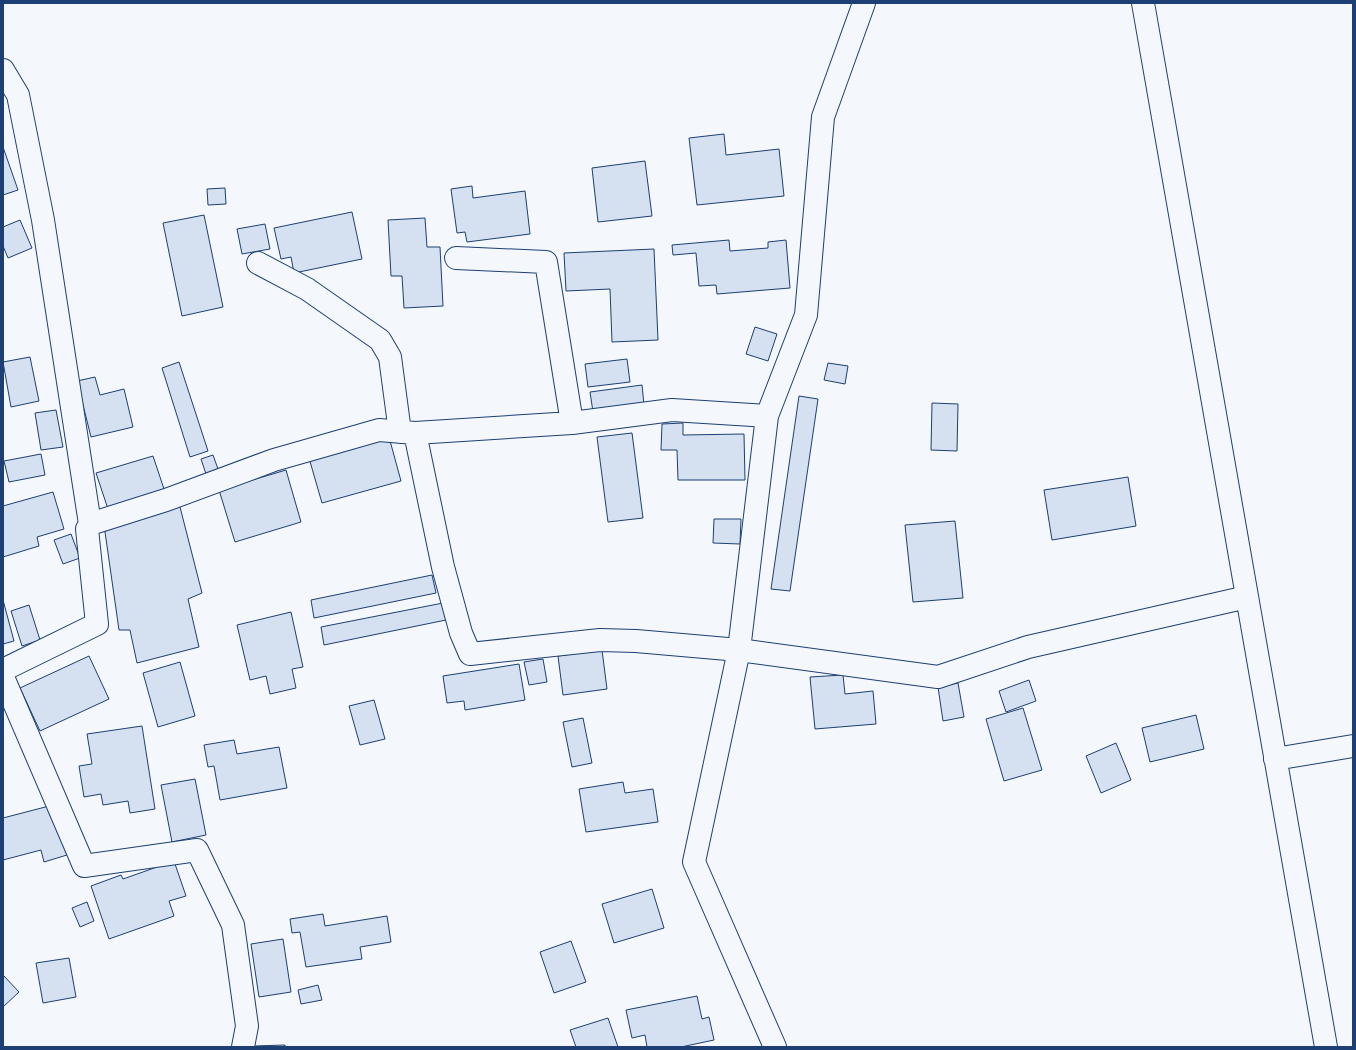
<svg xmlns="http://www.w3.org/2000/svg" width="1356" height="1050" viewBox="0 0 1356 1050" font-family="'Space Grotesk',sans-serif">
<style>
.building{fill:#d5e0f0;stroke:#1d3f73}
.lines{fill:none;stroke-linecap:round;stroke-linejoin:round}
.minor-casing{stroke:#1d3f73;stroke-width:24}
.minor{stroke:#f4f7fb;stroke-width:22}
</style>
<rect width="100%" height="100%" fill="#f4f7fb"/>
<path class="building" d="M724,134l2,21 53,-6 5,47 -87,9 -8,-67z
M3,147l15,43 -15,5z
M645,161l7,55 -54,6 -6,-54z
M472,186l1,12 52,-7 5,43 -63,8 -2,-10 -8,1 -6,-44z
M225,188l1,16 -18,1 -1,-16z
M352,212l10,47 -68,14 -3,-16 -10,2 -7,-31z
M204,215l19,92 -41,9 -19,-93z
M425,218l2,29h13l3,59 -39,2 -2,-32h-11l-3,-56z
M20,220l12,28 -24,10 -5,-12v-19z
M265,224l5,25 -28,5 -5,-25z
M729,240l1,11 38,-3v-6l18,-2 4,48 -73,6 -1,-9 -17,1 -3,-33 -23,2 -1,-10z
M654,249l4,91 -46,2 -2,-53 -44,2 -2,-38z
M755,327l22,7 -9,27 -22,-7z
M30,357l9,44 -28,6 -8,-45z
M627,359l3,23 -42,5 -3,-23z
M179,362l29,89 -18,6 -28,-89z
M828,363l20,3 -3,18 -21,-4z
M95,377l5,18 24,-6 9,38 -42,10 -14,-56z
M642,385l2,20 -51,7 -3,-20z
M799,396l19,3 -28,192 -19,-2z
M932,403l26,1 -1,47 -26,-1z
M56,410l7,37 -22,3 -6,-37z
M683,423v12l61,-1 1,46h-67l-1,-30h-16l1,-26z
M632,433l11,85 -35,4 -11,-85z
M389,437l12,44 -79,22 -13,-45z
M41,454l4,21 -36,7 -5,-21z
M213,455l5,14 -12,5 -5,-15z
M153,456l12,36 -57,17 -12,-36z
M286,470l15,52 -66,20 -16,-52z
M1128,477l8,49 -84,14 -8,-50z
M53,492l11,37 -27,8 2,9 -36,11v-51z
M180,507l22,86 -14,6 11,48 -62,16 -7,-33h-11l-14,-98 6,-8z
M714,519h27l-1,25 -27,-1z
M955,521l8,77 -50,4 -8,-77z
M71,534l9,24 -17,6 -9,-24z
M432,575l4,18 -122,25 -3,-18z
M3,600l11,41 -11,3z
M443,603l3,17 -122,25 -3,-18z
M29,605l11,35 -18,6 -11,-35z
M291,612l12,55 -11,2 4,19 -26,6 -4,-18 -16,4 -13,-55z
M602,650l5,39 -44,6 -5,-39z
M89,656l20,43 -69,32 -20,-43z
M543,659l4,23 -18,3 -5,-23z
M180,662l15,54 -37,11 -15,-54z
M519,664l6,36 -60,10 -1,-9 -17,2 -4,-27z
M843,675l2,19 28,-3 3,33 -61,5 -5,-52z
M1029,680l7,21 -30,11 -7,-21z
M958,683l6,34 -21,4 -5,-34z
M374,700l11,39 -25,6 -11,-39z
M1023,708l19,62 -38,11 -18,-62z
M1196,715l8,34 -54,13 -8,-34z
M583,718l9,45 -20,4 -9,-45z
M142,726l13,83 -25,4 -2,-12 -25,4 -2,-11 -17,3 -5,-31 13,-2 -5,-30z
M234,740l3,14 42,-7 8,41 -67,12 -6,-34 -6,1 -4,-22z
M1116,743l15,37 -30,13 -15,-37z
M195,779l11,56 -34,7 -11,-57z
M623,782l2,11 28,-4 5,33 -72,10 -7,-43z
M53,805l14,50 -23,7 -3,-12 -38,10v-42z
M174,861l12,35 -17,5 5,15 -65,23 -18,-53 30,-11 2,4z
M652,889l12,39 -50,15 -12,-39z
M87,902l7,19 -14,6 -8,-19z
M323,914l2,12 62,-10 4,26 -31,5 2,12 -56,8 -6,-35 -8,1 -2,-14z
M283,939l8,53 -32,5 -8,-53z
M571,941l15,41 -32,11 -14,-41z
M69,958l7,39 -33,6 -7,-40z
M3,975l16,17 -16,15z
M318,985l4,15 -21,4 -3,-14z
M697,996l5,23 7,-2 5,23 -33,7h-34l-2,-12 -13,3 -6,-28z
M608,1018l10,29h-42l-6,-17z
M285,1045v2h-31v-1z"/>
<g class="lines">
<g class="minor-casing">
<path id="minor" d="M1143,3l183,1044
M3,70l15,25 25,125 47,304 -3,5 10,95 -94,46
M456,258l90,4 26,161
M258,263l49,26 73,51 10,17 10,75
M415,433l157,-10 100,-13 95,6
M90,524l76,-24 108,-40 105,-30 36,3 28,134 18,66 9,21 130,-14 36,1 103,9 199,27 90,-30 219,-50
M3,677l81,189 113,-16 36,75 14,101 -4,21
M1275,759l78,-13
M775,1047l-81,-185 45,-212 28,-234 39,-101 17,-198 41,-114"/>
</g>
<use href="#minor" class="minor"/>
</g>
<rect width="1356" height="1050" fill="none" stroke="#1d3f73" stroke-width="8"/>
</svg>
